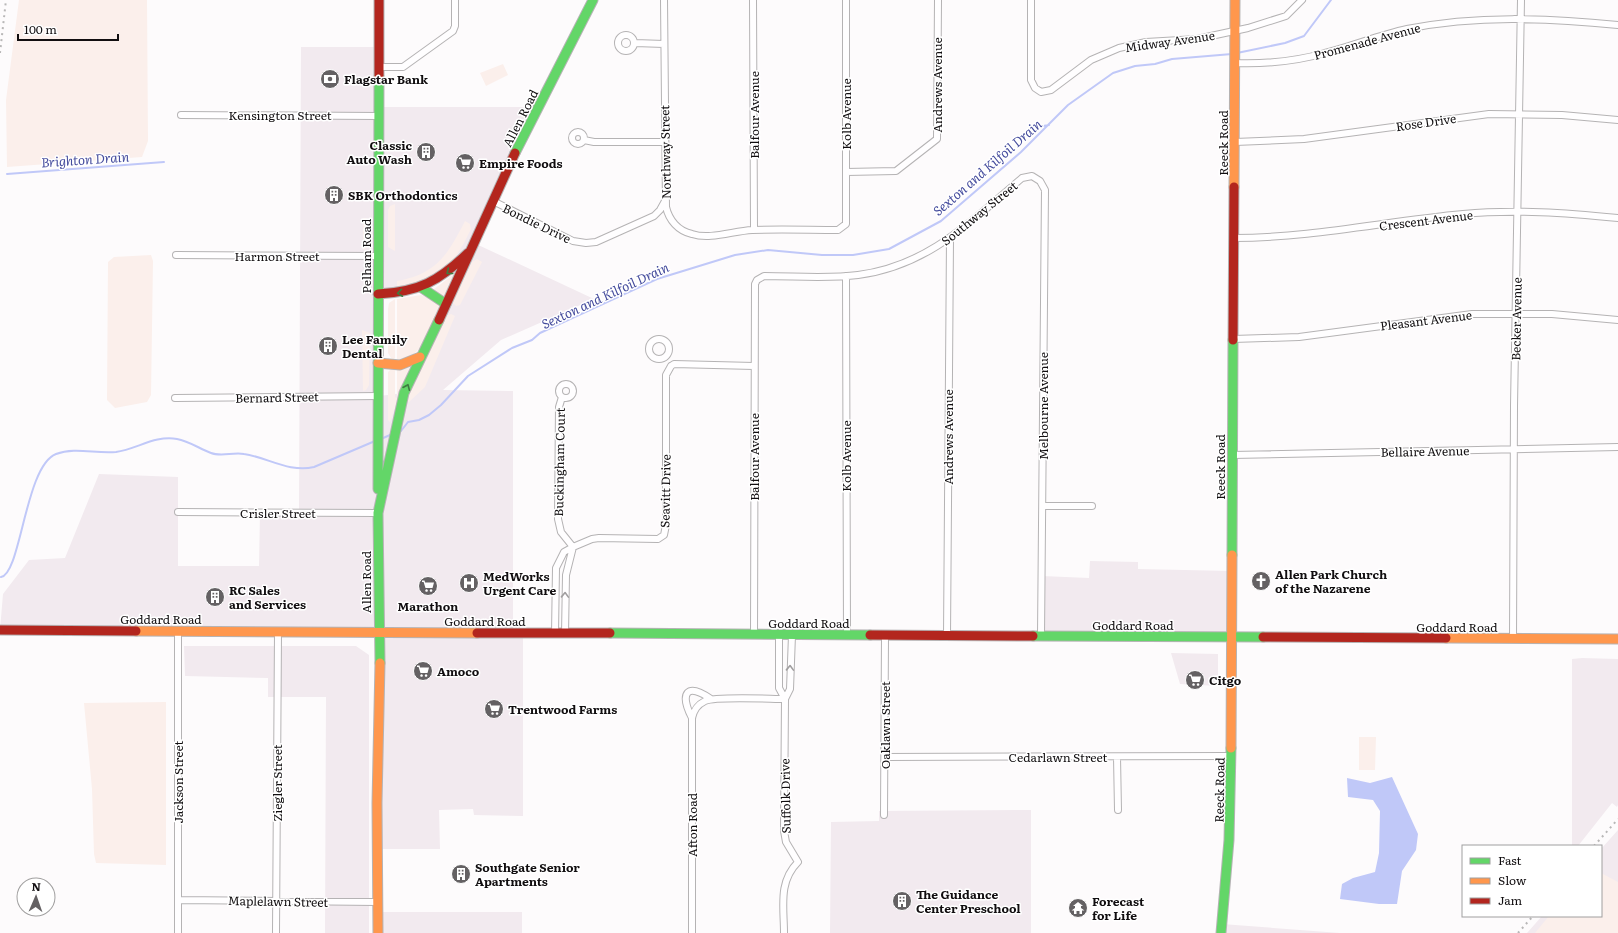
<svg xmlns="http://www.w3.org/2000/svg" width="1618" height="933" viewBox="0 0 1618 933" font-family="Literata,serif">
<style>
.built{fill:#f2eaef;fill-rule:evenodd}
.green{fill:#fbefeb}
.water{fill:#c0c8f8}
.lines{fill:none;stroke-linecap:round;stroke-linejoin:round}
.stream{stroke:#c0c8f8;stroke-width:2}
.street-casing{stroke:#b5b3b4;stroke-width:8}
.fast-casing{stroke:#b5b3b4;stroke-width:11}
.slow-casing{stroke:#b5b3b4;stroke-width:11}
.jam-casing{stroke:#b5b3b4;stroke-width:11}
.street{stroke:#fffeff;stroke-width:6}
.fast{stroke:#63d668;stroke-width:9}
.slow{stroke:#ff974d;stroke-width:9}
.jam{stroke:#b3261e;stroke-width:9}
.rail{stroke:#b8b7b7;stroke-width:2;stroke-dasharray:2 4;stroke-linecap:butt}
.oneway{stroke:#3e7c40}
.oneway2{stroke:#a09e9f}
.labels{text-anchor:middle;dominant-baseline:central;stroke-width:3;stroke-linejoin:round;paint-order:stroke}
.street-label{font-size:12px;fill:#110e10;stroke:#fff}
.poi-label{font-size:12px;font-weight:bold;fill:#110e10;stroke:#fff;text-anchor:start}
.water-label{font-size:13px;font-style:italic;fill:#454c9d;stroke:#fff}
</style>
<rect width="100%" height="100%" fill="#fdfbfc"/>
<path class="built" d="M301,47h77l1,60h161l-66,136 120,56 -93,41 -58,50 70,1v242l10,1v182l-49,-1 -1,-6 -34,1 1,39h-62v-216l-378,-3 3,-36 26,-34 36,-2 34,-84 79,3v89h81l1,-53h39zM471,251l-67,142 -25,3 -1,-102 57,-12z
M1090,561l48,1v7l93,2v66l-190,-1 1,-60 47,2z
M184,646h172l13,9v278h-44l1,-236h-58v-19l-83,-2z
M1171,653l47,1v32l-38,-2z
M1582,658l36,1v146l-1,2 -5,-4 -34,43h-6v-187z
M1031,810v123h-201l1,-111 48,-1v-10z
M1618,830v103h-91l15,-17h59v-67z
M378,912h144v21h-144z
M1222,924l118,9h-119z"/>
<path class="green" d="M19,0h128l1,141 -6,16 -135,10 -1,-67z
M503,64l5,11 -22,11 -6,-13z
M395,204v47l-7,-4v-37l2,-4z
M363,218h3l3,4c0,9 4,24 -6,28z
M465,221l5,3 1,5c-17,36 -32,53 -74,60v-8c40,-7 51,-27 68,-60z
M151,255l2,6 -2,134 -4,7 -32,6 -8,-8 1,-138 6,-5z
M477,259l5,3 -22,43 -4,1 -3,-3v-3l19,-38z
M455,273l2,2 -12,22 -12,-7z
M421,295l15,6 4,7c-10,20 -17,50 -43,53v-62z
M395,299v61l-4,-2 -3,-5v-44l1,-6z
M451,314l4,2 -30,71 -16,15 -3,-2 2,-7 37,-77z
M362,330l8,3 -1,52 -3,5 -3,1z
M410,367l-11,30h-2v-28z
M392,368l3,2v27l3,2 -8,23 -2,-2v-48z
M166,702v163l-70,-2 -2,-9 -2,-65 -8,-86z
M1359,737h17l-1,33h-16z
M1601,873l17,9v51h-83l14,-17h52z"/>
<path class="water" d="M1392,777l26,57 -2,16 -14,21 -5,33h-18l-39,-5 2,-15 11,-6 22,-6 4,-19 1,-42 -7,-11 -25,-3 -1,-19 23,5z"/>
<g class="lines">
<path class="stream" d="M1237,53l48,-10 19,-7 27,-36
M1031,128l18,-3
M7,174l157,-12
M398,432l3,-1 7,-9 11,-2 10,-5 12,-10 27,-29 44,-28 20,-8 8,-7 15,-7 102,-47 78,-24 33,-5 54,5h31l36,-6 52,-28 80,-69 47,-47 45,-32 22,-7 20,-2 17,-5 60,-5
M381,439l9,-4
M1,577c20,-3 24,-111 55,-123 19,-7 40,0 60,-2 21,-3 39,-17 61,-13 12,2 23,10 34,14 10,4 22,-1 33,1 23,3 45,19 70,13l61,-26"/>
<g class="street-casing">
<path id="street" d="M664,0l2,207c3,13 12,24 26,27 18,6 41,-3 60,-4 29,-1 58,0 86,0l8,-6v-224
M753,0l1,230
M1031,0v80l4,8 6,4 10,-2 40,-30 28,-12 27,-6 51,-3 51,-11 38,-12 16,-16
M618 43a8 8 0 1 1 16 0a8 8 0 1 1-16 0Z
M635,43l29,1
M1235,63c30,1 62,-2 90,-10 28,-7 54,-18 82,-24 69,-14 141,-11 211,-4
M379,67h24l50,-36 2,-5v-26
M181,115l198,1
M572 138a6 6 0 1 1 12 0a6 6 0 1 1-12 0Z
M584,140l10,2h70
M1235,142l69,-3 185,-25 73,1 56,5
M846,172l50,-1 41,-32 1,-139
M493,201l80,40 13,2 10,-1 58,-26 6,-6 5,-9
M1234,238c77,0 153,-17 229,-24 52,-5 104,-1 155,4
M176,255l202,1
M846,276l1,359
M1233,339l66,-2 173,-23h80l66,6
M649 349a10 10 0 1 1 20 0a10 10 0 1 1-20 0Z
M671,366l3,-2 80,2
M559 391a7 7 0 1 1 14 0a7 7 0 1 1-14 0Z
M562,397l-3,10 -1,112 3,13 12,15 19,-8 7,-1 59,1 6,-4 2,-10v-150l5,-9
M175,398l204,-2
M1232,455l386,-8
M1043,506h49
M178,512l200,1
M555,634l1,-66 8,-16 9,-5 -7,28 -1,59
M754,635l1,-351 2,-4 7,-4c31,0 64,3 94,-1 70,-9 112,-53 164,-97l10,-2 8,5 5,9 -4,446
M779,635v53l6,11
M947,636l3,-397
M1513,639l1,-233 7,-406
M692,718c-13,-25 -5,-36 19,-19
M885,757l346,-1
M1117,757l1,53
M884,815l1,-180
M178,900l200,2
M178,933v-301
M276,933l2,-301
M692,933v-215c2,-8 5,-13 13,-17 10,-5 65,-2 80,-2
M784,933c0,-26 -6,-51 14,-71l-12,-20 -2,-11 1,-132 5,-10 2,-54"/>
</g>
<g class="fast-casing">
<path id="fast" d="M515,153l78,-153
M422,288l24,16
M378,489l1,-412
M1232,555l1,-215
M610,633l260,2
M1033,636l230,1
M380,663l-2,-150 26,-120 35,-73
M1221,933l8,-93 2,-92"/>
</g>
<g class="slow-casing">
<path id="slow" d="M1234,187l1,-187
M378,363l22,2 20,-8
M136,631l341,2
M1446,638l172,1
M1231,748l1,-193
M378,933l-1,-130 3,-140"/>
</g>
<g class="jam-casing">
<path id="jam" d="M379,77v-77
M378,294c41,-2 61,-13 90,-41
M439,320l76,-167
M1233,340l1,-153
M0,630l136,1
M477,633h133
M870,635l163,1
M1263,637l183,1"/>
</g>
<use href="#street" class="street"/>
<use href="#fast" class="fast"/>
<use href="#slow" class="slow"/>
<use href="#jam" class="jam"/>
<path class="rail" d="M0,53l6,-53
M1594,846l24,-27
M1518,933l15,-17"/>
</g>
<defs><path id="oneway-chevron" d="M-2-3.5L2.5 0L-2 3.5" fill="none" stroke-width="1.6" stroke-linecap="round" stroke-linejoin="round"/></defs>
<g class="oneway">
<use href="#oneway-chevron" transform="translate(449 272) rotate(141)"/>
<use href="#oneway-chevron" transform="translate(400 293) rotate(172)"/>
<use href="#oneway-chevron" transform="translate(407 387) rotate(-67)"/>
</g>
<g class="oneway2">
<use href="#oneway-chevron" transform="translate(565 595) rotate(-88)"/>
<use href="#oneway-chevron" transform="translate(790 668) rotate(-88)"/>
</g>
<defs>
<g id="bank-disc" transform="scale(1)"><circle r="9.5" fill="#646163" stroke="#fff"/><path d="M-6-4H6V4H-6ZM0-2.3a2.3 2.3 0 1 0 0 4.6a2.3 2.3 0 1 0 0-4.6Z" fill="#fff"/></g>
<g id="building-disc" transform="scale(1)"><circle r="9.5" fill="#646163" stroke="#fff"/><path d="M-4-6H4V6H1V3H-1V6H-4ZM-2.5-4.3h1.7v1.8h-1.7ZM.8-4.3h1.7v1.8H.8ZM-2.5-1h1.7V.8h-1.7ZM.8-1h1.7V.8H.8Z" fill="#fff"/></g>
<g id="supermarket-disc" transform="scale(1)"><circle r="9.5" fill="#646163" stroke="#fff"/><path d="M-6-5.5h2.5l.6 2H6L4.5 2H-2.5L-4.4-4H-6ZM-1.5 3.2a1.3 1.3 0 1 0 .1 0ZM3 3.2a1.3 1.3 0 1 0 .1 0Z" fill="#fff"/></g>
<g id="church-disc" transform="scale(1)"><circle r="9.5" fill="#646163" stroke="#fff"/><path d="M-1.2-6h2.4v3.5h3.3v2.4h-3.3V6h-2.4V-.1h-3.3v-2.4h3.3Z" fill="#fff"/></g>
<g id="hospital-disc" transform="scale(1)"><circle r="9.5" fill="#646163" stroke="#fff"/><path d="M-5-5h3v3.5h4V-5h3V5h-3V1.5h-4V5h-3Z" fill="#fff"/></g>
<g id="temple-disc" transform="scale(1)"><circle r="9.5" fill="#646163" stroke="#fff"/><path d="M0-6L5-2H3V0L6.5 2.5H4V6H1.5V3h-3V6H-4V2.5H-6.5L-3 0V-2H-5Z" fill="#fff"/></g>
</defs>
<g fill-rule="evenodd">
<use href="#bank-disc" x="330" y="79"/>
<use href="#building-disc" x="426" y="152"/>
<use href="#supermarket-disc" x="465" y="163"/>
<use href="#building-disc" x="334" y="195"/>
<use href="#building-disc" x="328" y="346"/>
<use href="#church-disc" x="1261" y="581"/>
<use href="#hospital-disc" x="469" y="583"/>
<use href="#supermarket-disc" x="428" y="586"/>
<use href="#building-disc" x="215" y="597"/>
<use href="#supermarket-disc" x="423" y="671"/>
<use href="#supermarket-disc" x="1195" y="680"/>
<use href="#supermarket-disc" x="494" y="709"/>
<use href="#building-disc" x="461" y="874"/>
<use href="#building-disc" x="902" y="901"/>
<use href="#temple-disc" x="1078" y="908"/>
</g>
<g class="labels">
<g class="street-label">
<text transform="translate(1170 41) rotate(-8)">Midway Avenue</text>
<text transform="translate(1367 41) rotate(-15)">Promenade Avenue</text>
<text transform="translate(937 85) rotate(-90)">Andrews Avenue</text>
<text transform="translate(846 114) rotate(-90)">Kolb Avenue</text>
<text x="280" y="115">Kensington Street</text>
<text transform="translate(754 115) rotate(-90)">Balfour Avenue</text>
<text transform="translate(520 118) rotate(-63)">Allen Road</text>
<text transform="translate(1426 122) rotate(-8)">Rose Drive</text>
<text transform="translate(1223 143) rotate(-90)">Reeck Road</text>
<text transform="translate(665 152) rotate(-91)">Northway Street</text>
<text transform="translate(979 213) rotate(-39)">Southway Street</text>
<text transform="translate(1426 220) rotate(-7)">Crescent Avenue</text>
<text transform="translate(537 223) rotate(26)">Bondie Drive</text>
<text x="277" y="256">Harmon Street</text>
<text transform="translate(366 256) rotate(-90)">Pelham Road</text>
<text transform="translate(1516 319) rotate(-89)">Becker Avenue</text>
<text transform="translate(1426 320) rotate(-7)">Pleasant Avenue</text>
<text transform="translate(277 397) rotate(-1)">Bernard Street</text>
<text transform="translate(1043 406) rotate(-90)">Melbourne Avenue</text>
<text transform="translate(948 437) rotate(-90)">Andrews Avenue</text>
<text transform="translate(1425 451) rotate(-1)">Bellaire Avenue</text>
<text transform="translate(846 456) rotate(-90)">Kolb Avenue</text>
<text transform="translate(754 457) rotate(-90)">Balfour Avenue</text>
<text transform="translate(559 462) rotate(-89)">Buckingham Court</text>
<text transform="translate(1220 467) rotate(-90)">Reeck Road</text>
<text transform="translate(665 491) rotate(-89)">Seavitt Drive</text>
<text x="278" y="513">Crisler Street</text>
<text transform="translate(366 582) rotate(-90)">Allen Road</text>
<text x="161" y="619">Goddard Road</text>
<text x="485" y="621">Goddard Road</text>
<text x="809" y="623">Goddard Road</text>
<text x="1133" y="625">Goddard Road</text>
<text x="1457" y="627">Goddard Road</text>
<text transform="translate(885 725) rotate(-90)">Oaklawn Street</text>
<text x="1058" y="757">Cedarlawn Street</text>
<text transform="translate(178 782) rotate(-90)">Jackson Street</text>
<text transform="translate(277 783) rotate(-90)">Ziegler Street</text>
<text transform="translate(1219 790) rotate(-89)">Reeck Road</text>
<text transform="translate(785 796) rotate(-91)">Suffolk Drive</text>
<text transform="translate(692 825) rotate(-90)">Afton Road</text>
<text transform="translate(278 901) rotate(1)">Maplelawn Street</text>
</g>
<g class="poi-label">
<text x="344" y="79">Flagstar Bank</text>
<text x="412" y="145" text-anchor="end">Classic<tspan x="412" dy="14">Auto Wash</tspan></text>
<text x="479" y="163">Empire Foods</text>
<text x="348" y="195">SBK Orthodontics</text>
<text x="342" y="339">Lee Family<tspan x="342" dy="14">Dental</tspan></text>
<text x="1275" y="574">Allen Park Church<tspan x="1275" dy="14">of the Nazarene</tspan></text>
<text x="483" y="576">MedWorks<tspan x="483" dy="14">Urgent Care</tspan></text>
<text x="229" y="590">RC Sales<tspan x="229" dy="14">and Services</tspan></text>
<text x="428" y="606" text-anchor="middle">Marathon</text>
<text x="437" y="671">Amoco</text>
<text x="1209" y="680">Citgo</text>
<text x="508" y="709">Trentwood Farms</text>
<text x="475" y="867">Southgate Senior<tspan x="475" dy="14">Apartments</tspan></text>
<text x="916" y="894">The Guidance<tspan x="916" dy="14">Center Preschool</tspan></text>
<text x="1092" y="901">Forecast<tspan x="1092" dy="14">for Life</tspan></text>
</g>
<g class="water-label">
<text transform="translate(85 159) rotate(-4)">Brighton Drain</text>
<text transform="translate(987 167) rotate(-41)">Sexton and Kilfoil Drain</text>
<text transform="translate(605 295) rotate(-25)">Sexton and Kilfoil Drain</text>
</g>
</g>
<rect x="1462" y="845" width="140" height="72" fill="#ffffff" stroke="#a09f9f"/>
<rect x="1470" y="858" width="20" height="6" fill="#63d668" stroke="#a09f9f"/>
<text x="1498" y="865" font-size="12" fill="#110e10">Fast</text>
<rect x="1470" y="878" width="20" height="6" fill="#ff974d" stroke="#a09f9f"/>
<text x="1498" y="885" font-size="12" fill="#110e10">Slow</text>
<rect x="1470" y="898" width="20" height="6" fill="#b3261e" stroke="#a09f9f"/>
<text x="1498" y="905" font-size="12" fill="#110e10">Jam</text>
<g transform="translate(36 897) rotate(2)"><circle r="19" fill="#ffffff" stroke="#a09f9f"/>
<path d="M0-3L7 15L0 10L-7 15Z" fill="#646163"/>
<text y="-6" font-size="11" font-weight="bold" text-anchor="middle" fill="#110e10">N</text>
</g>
<path d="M18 34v6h100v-6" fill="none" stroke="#110e10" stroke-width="2"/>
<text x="24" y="34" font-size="12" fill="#110e10" stroke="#ffffff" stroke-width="3" paint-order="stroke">100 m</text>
</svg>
